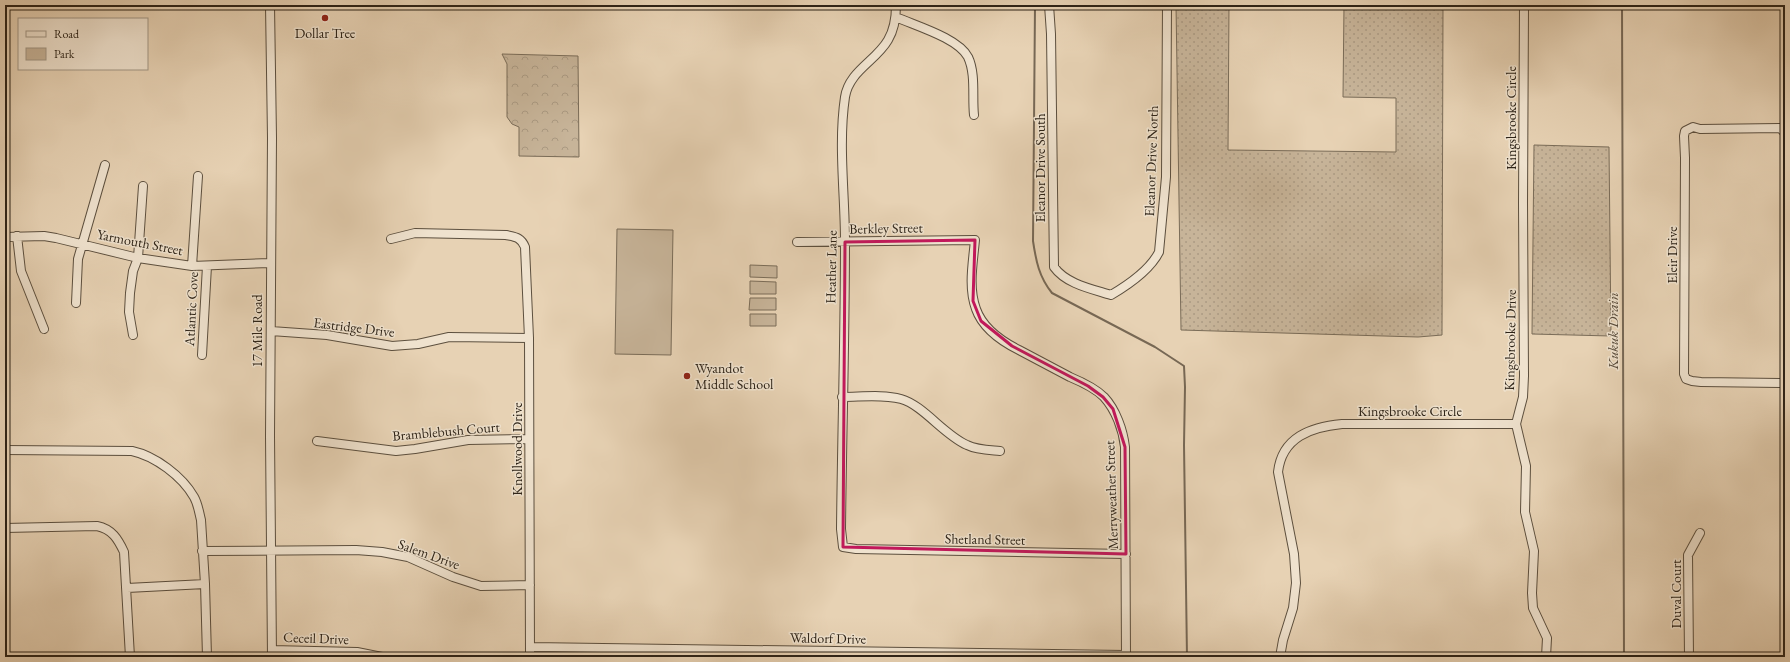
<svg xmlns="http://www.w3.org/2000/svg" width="1790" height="662" viewBox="0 0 1790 662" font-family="'EB Garamond',serif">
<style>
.grass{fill:url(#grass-dots);stroke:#7a6c58}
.forest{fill:url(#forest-crowns);stroke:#7a6c58}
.park{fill:#c7b499;stroke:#7a6c58}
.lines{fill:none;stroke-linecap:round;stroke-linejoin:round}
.stream{stroke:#776855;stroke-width:2}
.minor-casing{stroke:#5c4f3e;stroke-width:10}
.minor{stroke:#efe2ce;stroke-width:8}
.marked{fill:none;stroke:#c2185b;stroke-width:3;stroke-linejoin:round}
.poi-dot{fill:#8f2418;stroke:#efe2ce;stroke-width:1.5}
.labels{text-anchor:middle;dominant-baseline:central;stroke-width:3;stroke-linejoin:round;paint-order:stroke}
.poi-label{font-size:14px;fill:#2d2317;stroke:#efe2ce}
.street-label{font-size:14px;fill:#2d2317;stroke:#efe2ce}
.water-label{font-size:15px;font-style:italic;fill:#584b3b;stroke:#efe2ce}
</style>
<defs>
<pattern id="grass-dots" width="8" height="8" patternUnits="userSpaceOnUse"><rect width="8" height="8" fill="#c7b499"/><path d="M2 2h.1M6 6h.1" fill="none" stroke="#ab9a83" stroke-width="1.8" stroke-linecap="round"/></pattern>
<pattern id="forest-crowns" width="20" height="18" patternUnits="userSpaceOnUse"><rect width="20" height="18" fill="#c7b499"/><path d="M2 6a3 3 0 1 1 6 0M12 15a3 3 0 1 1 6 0" fill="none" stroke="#ab9a83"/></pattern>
</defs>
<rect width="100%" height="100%" fill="#e7d2b4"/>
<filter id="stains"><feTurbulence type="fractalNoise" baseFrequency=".005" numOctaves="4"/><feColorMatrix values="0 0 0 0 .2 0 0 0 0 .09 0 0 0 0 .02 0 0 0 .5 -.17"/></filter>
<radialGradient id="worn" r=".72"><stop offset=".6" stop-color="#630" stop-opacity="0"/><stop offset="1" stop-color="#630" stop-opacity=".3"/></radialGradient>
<path class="grass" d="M1176,5h53l-1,145 168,2v-54l-53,-1 1,-92h99l-1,330 -24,2 -237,-7z
M1534,145l75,2 2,189 -79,-2z"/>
<path class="forest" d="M502,54l76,2 1,101 -60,-1v-29l-7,-3 -5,-7v-53z"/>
<path class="park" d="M617,229l56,1 -2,125 -56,-1z
M750,265l27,1v12l-27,-1z
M750,281l26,1v12h-26z
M750,298h26v12h-27z
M750,314h26v12h-26z"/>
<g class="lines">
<path class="stream" d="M1035,5l-2,236c3,20 6,36 19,52l103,54 29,19 1,21 -1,58 3,212
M1622,5l2,652"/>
<g class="minor-casing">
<path id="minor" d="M270,5l2,133 -2,298 2,221
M896,5c0,12 -2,25 -8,35 -12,21 -39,31 -43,57 -7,47 0,97 0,145 0,95 -3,191 -4,287l2,18 13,2 270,5
M1049,5l2,29 3,233c12,17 38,22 57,28 17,-10 39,-25 48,-43l7,-75 1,-172
M896,17c20,9 62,21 72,40 8,17 4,40 6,58
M1785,133l-5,-5 -80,1 -7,-2 -8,4 -1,5 1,22 -1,216 2,5 6,2 9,1 84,1
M17,236l4,35 23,58
M5,237l39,-1 12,2 82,20 54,8 78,-3
M391,239l24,-6 91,2c9,2 15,2 19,12l4,91 1,319
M797,242l178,-2c-2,22 -7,48 1,69 7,20 25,32 43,41 17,9 34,18 51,27 12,5 25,11 34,20 12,13 19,33 21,50l1,210
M192,266l6,-90
M76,303l2,-44 27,-94
M271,331l56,4 65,11 26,-2 31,-7 80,1
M133,335l-4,-23 1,-19 3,-22 5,-13 5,-72
M202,355l5,-89
M842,397c19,0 41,-3 59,2 22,6 43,36 66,46 10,5 22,5 33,6
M1516,424l7,-27 1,-21 -1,-173 1,-198
M1516,424l10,42 -1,46 9,39 -2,42 1,15 14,30 -1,19
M317,441l79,10 19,-2 53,-9 61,-1
M5,450l127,1c23,5 50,25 62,46 4,7 5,15 7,23l4,64 2,73
M5,528l92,-2c15,3 21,13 27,26l6,105
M202,551l154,-1 26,2 26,5 45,20 28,9 49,-1
M127,588l78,-4
M531,647l595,8
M272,650l85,2 25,5
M1280,657l3,-17 10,-32 3,-25 -2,-29 -16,-82c4,-35 33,-45 64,-48h174
M1689,657l-1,-102 12,-22"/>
</g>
<use href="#minor" class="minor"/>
</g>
<path class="marked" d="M975,240l-2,61 8,20 31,25 76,40 15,11 10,12 12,38 1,107 -283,-7 2,-305z"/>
<g class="poi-dot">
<circle cx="325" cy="18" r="4"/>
<circle cx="687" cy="376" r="4"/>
</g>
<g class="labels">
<g class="poi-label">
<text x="325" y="33">Dollar Tree</text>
<text x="695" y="368" text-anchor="start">Wyandot<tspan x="695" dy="16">Middle School</tspan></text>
</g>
<g class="street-label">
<text transform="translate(1511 118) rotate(-90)">Kingsbrooke Circle</text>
<text transform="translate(1151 161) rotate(-88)">Eleanor Drive North</text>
<text transform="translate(1040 168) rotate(-90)">Eleanor Drive South</text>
<text transform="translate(886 228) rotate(-1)">Berkley Street</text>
<text transform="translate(140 242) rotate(11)">Yarmouth Street</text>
<text transform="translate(1672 255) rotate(-90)">Eleir Drive</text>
<text transform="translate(831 267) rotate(-89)">Heather Lane</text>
<text transform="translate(191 309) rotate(-87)">Atlantic Cove</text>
<text transform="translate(354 327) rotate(7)">Eastridge Drive</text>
<text transform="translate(257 331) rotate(-90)">17 Mile Road</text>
<text transform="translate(1510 340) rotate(-89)">Kingsbrooke Drive</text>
<text x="1410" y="411">Kingsbrooke Circle</text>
<text transform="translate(446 431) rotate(-5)">Bramblebush Court</text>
<text transform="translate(517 449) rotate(-90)">Knollwood Drive</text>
<text transform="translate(1111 495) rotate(-92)">Merryweather Street</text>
<text transform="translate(985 539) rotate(1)">Shetland Street</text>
<text transform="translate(429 554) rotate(20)">Salem Drive</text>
<text transform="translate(1676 594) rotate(-90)">Duval Court</text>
<text transform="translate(316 638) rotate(2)">Ceceil Drive</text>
<text transform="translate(828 638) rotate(1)">Waldorf Drive</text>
</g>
<g class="water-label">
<text transform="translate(1612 331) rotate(-90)">Kukuk Drain</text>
</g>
</g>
<rect width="1790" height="662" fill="none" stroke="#e7d2b4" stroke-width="20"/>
<rect x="6" y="6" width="1778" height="650" fill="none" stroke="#2d2317" stroke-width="2"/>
<rect x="10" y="10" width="1770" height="642" fill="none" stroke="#2d2317"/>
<rect x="18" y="18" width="130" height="52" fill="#efe2ce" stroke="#a19685"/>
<rect x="26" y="31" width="20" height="6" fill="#efe2ce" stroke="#a19685"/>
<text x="54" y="38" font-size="12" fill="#2d2317">Road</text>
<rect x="26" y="48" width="20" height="12" fill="#c7b499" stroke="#a19685"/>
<text x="54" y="58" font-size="12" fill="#2d2317">Park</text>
<rect width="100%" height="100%" filter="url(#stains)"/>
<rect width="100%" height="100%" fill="url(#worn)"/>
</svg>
